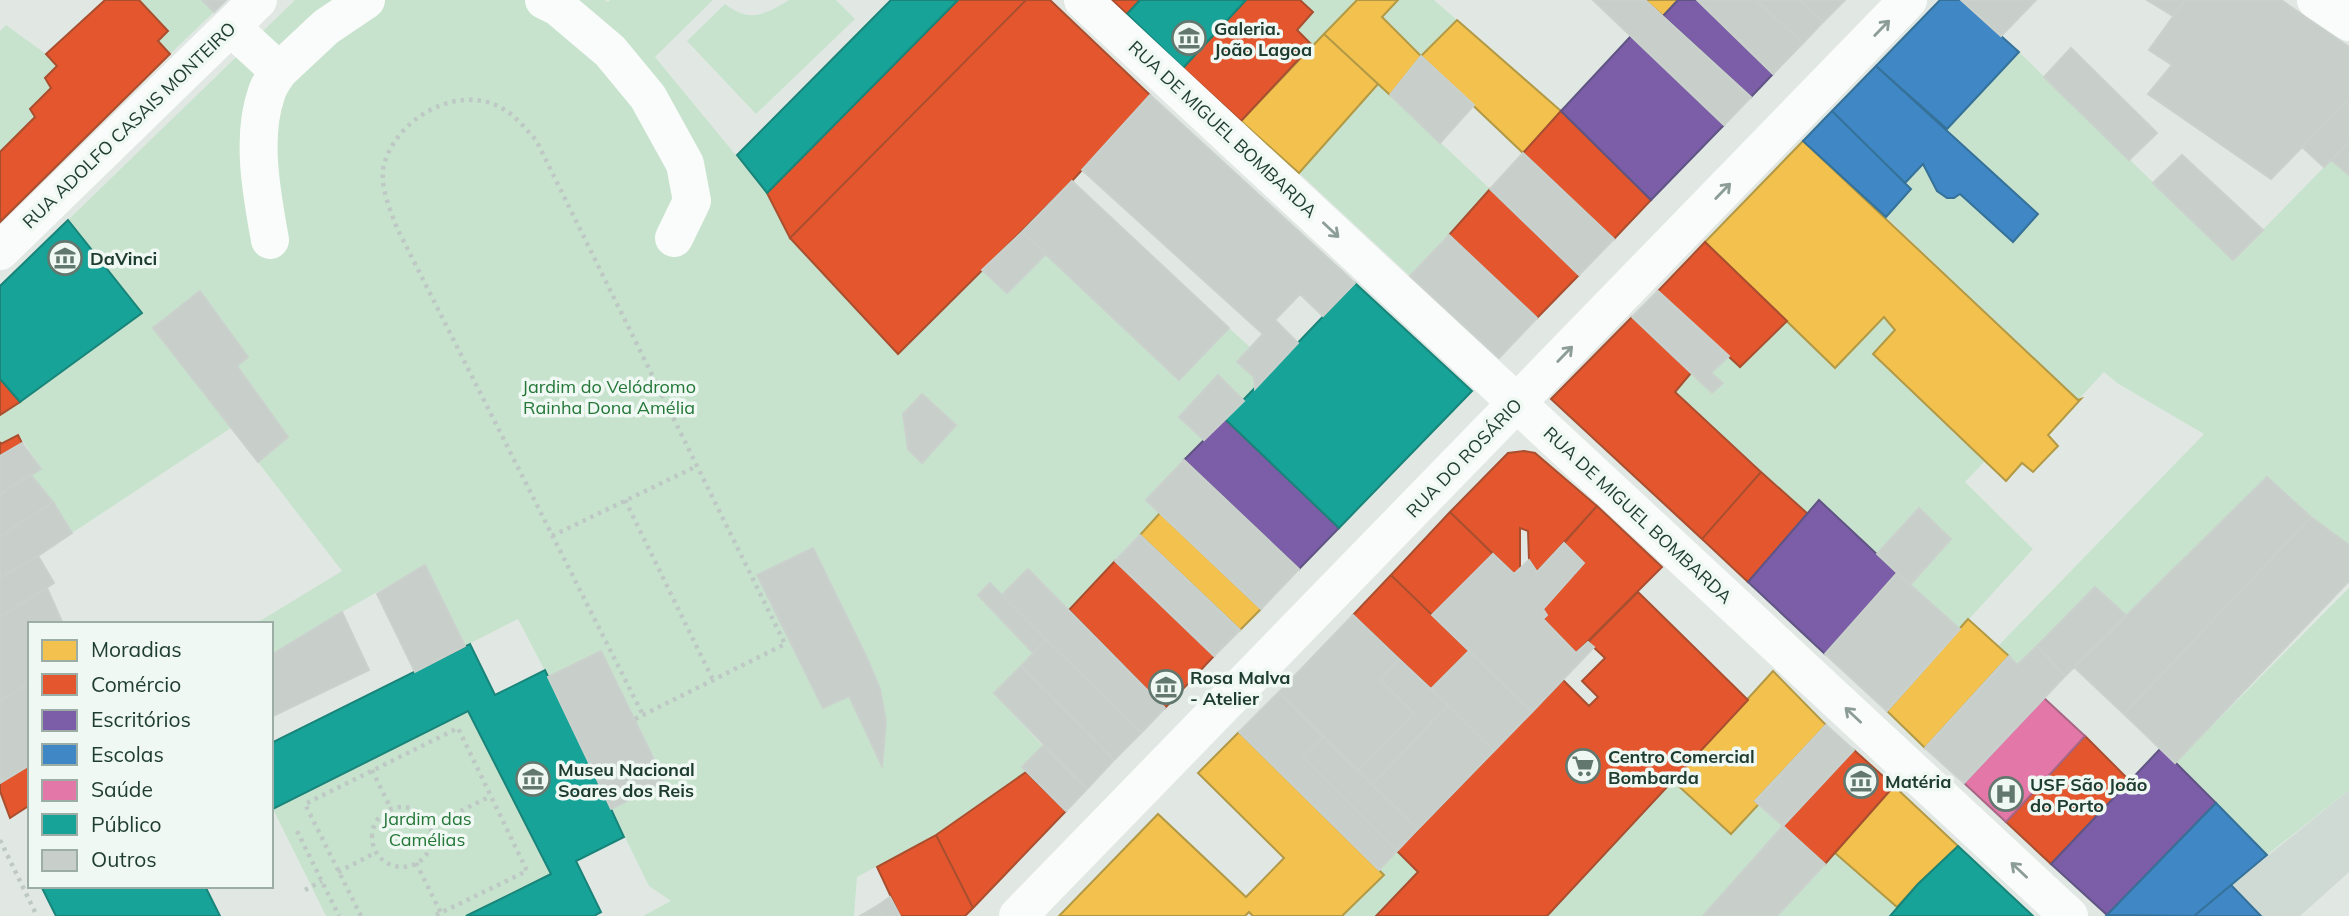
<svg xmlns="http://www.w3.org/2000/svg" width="2349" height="916" viewBox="0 0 2349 916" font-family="Mulish,sans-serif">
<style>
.built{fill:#cedad3}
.green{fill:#c8e3cd;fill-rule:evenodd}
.homes{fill:#f2c14e;stroke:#b29945;stroke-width:2}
.shops{fill:#e4572e;stroke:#a94f2f;stroke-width:2}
.offices{fill:#7b5ea7;stroke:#5f5483;stroke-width:2}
.schools{fill:#3f88c5;stroke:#357198;stroke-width:2}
.health{fill:#e377a8;stroke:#a86584;stroke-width:2}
.public{fill:#17a398;stroke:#198479;stroke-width:2}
.building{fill:#c8cfcb;stroke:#cad1cd;stroke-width:2}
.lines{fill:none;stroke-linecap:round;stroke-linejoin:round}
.path{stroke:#bec8c4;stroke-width:4.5;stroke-dasharray:3.5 5;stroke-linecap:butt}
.minor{stroke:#fafcfb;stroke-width:38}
.oneway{stroke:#8c9c96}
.labels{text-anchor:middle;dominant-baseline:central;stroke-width:7;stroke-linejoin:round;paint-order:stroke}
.poi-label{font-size:18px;font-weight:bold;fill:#1e3c30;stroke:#eff8f2;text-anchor:start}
.street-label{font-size:18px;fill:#1e3c30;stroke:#eff8f2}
.park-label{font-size:18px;fill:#247738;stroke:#eff8f2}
</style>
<rect width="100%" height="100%" fill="#e1e8e4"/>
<path class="built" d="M2349,790v82l-49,44h-106z"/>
<path class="green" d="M139,0h63l12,12 -44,42 -12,-13 9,-10z
M295,0h310l3,2 2,-2h103l-58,57 112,136 23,45 108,115 84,-83 25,23 39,-39 133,125 50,-51 21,19 -13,15 17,15 1,12 -11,12 -26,-26 -39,41 25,24 -58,59 14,14 -91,97 -41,-40 -26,25 -12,-12 -12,11 55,59 -39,41 49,52 -21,21 4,5 -90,63 -79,42 -3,39h-211l28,-15 -22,-15 -38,-77 54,-27 -64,-131 -53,26 -30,-58 -53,27 -40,-81 -83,47 -71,43v-31h-16l87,-53 -84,-109 30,-25 -51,-71 11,-9 -48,-65 -46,37 77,99 -159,105 -19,-31 -23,-28 11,-6 -22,-33 -18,9 -1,-2v-27l141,-102 -73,-93zM922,395l34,30 -34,38 -14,-14 -5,-34z
M789,0h47l19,19 -99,95 -69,-73 38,-37c25,19 39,11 64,-4z
M1300,0h57l-45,45 -15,-15 15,-18z
M1398,0h36l23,20 -36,36 -39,-39z
M6,25l40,29 11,12 -12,12 6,10 -21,21 5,8 -35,35v-121z
M2019,52l214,208 98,-100 18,15v370l-38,-28 -44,-39 -140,138 -32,-28 -78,77 -19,-19 206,-212 -87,-51 -13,-11 -26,28 -192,-183 25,-27 -6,-7 18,-19c7,14 18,44 37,30l53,47 25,-27 -91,-85z
M1378,84l112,105 -80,87 -111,-103z
M1884,317l11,13 -22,24 112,107 -20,21 68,67 -73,80 -50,-44 41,-46 -32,-31 -42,46 -57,-54 -12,14 -133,-122 16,-19 22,20 9,-10 -11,-10 18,-17 11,11 47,-46 48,46z
M2349,588v202l-82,65 -92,-92z
M468,711l82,163 -84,42h-140l-53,-107z
M1673,781l58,53 28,-30 24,22 -80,90h-156z
M1397,851l21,21 -42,44h-34l41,-41 -4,-5z
M1835,853l62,54 -7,9h-113z"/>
<path class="homes" d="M1357,0h41l-16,17 39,39 -31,39 -66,-61z
M1645,0h33l-15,16z
M1457,20l104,91 -38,42 -102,-97z
M1324,34l54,50 -79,89 -58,-52z
M1803,141l275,259 3,-1 -33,36 10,11 -25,26 -11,-9 -16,18 -133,-127 22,-24 -11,-13 -49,51 -130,-126z
M1160,513l101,96 -21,21 -100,-95z
M1968,619l41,37 -84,92 -38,-37z
M1773,671l53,54 -71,76 4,3 -28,30 -58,-53z
M1239,732l145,143 -42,41h-89l-4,-4 -4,4h-186l99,-102 88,83 38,-39 -86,-85z
M1894,786l64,60 -40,38 -21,23 -62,-54z"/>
<path class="shops" d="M105,0h34l29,31 -10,10 12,13 -170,168v-70l35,-35 -5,-8 21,-21 -6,-10 12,-12 -11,-12z
M958,0h68l-236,238 -23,-45z
M1026,0h24l100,95 -78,86 -174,173 -108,-116z
M1112,0h28l-13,14z
M1246,0h54l13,12 -16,18 15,15 -71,76 -58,-53z
M1561,111l90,89 -37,39 -91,-86z
M1490,189l89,86 -42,43 -88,-83z
M1705,242l82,79 -47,46 -82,-76z
M1632,317l59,56 -16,19 86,80 -59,67 -151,-140z
M0,379l20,23 -20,13z
M18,435l4,8 -22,13v-14l1,2z
M1524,451l11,2 62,53 -60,66 -8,-12 -1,-29 -8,-3v41l-6,5 -64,-62 58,-59z
M1761,472l47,42 -60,68 -46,-43z
M1597,506l65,61 -86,86 -33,-34 4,-4 -4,-6 41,-46 -20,-20z
M1450,512l43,42 -61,61 -41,-40z
M1115,561l99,95 -49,52 -96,-98z
M1391,575l78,76 -38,38 -78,-74z
M1638,592l110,108 -201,216h-171l42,-44 -21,-21 166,-171 26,26 9,-9 -16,-16 23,-23 -17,-16z
M2085,736l45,45 -79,83 -45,-42z
M1854,750l40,36 -69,78 -42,-38z
M30,765v40l-20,13 -10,-27v-8z
M1026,772l40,39 -93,97 -37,-73z
M936,835l37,73 -8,8h-65l-23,-49z"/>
<path class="offices" d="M1678,0h19l76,74 -22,23 -88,-81z
M1631,36l93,89 -73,75 -90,-89z
M1225,419l114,109 -40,41 -115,-109z
M1819,500l78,73 -72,81 -77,-72z
M2161,748l55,55 -109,112 -56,-51z"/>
<path class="schools" d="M1940,0h21l58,52 -72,77 -71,-63z
M1876,66l162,148 -25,28 -53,-48 -6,4h-7l-10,-7 -14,-27 -18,19 -73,-72z
M1832,111l79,78 -25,28 -83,-76z
M2216,803l51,52 -73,61 -87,-1z
M2231,885l30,31h-67z"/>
<path class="health" d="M2044,698l41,38 -79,86 -42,-39z"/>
<path class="public" d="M891,0h67l-191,193 -30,-38z
M1140,0h106l-63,68 -56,-54z
M68,220l74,93 -122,89 -20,-23v-93z
M1355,283l117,108 -133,137 -114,-109z
M470,644l25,51 50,-25 66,139 13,28 -48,24 25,51 -7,4h-128l85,-42 -83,-163 -197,99v-67z
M1958,846l75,70h-143l28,-32z
M41,886h164l15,30h-164z"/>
<path class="building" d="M202,0h24l-12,12z
M1593,0h52l106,97 -27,28z
M1697,0h59l47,43 -30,31z
M1756,0h44l23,22 -20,21z
M1800,0h45l-22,22z
M1961,0h75l-35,36z
M2147,0h38l-12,16z
M2185,0h96l68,47v52l-78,80 -123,-85 24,-29 -23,-15z
M2071,48l86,85 -28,27 -85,-83z
M1421,56l53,49 -34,38 -50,-48z
M1150,95l205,188 -32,33 -23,-22 -25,26 23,23 -43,46 -1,-12 -17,-15 26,-28 -181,-164z
M2349,99v43l-25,25 -22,-20z
M2349,142v33l-18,-15z
M1523,153l91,86 -35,36 -89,-86z
M2182,155l81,75 -30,30 -80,-77z
M1072,181l157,147 -50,52 -157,-148z
M1022,232l24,22 -39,39 -25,-23z
M1449,235l88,83 -38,40 -89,-82z
M200,291l48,66 -11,9 51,71 -30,25 -105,-134z
M1658,291l71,65 -18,17 12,10 -11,10 -80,-76z
M1218,375l26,26 -40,39 -25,-23z
M922,394l34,31 -34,38 -14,-14 -5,-35z
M22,443l19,26 -41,25v-38z
M1184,460l115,109 -38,40 -115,-109z
M30,474l23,28 -53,34v-42z
M2267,477l44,40 -187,197 -50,-47z
M53,502l19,31 -34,23 -38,22v-42z
M1919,508l32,31 -41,46 -33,-31z
M2311,517l38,28v36l-174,182 -51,-49z
M1140,535l100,95 -26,26 -99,-95z
M1564,543l20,20 -41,46 4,6 -4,4 33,34 12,-11 6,5 -62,65 -100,-97 61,-61 21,20 15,-14 8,12z
M813,548l54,110 13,31 6,33 -4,44 -33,-70 -26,12 -66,-133z
M38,556l16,27 -54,34v-39z
M425,565l40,81 -50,26 -38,-78z
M1028,569l137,139 -24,25 -139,-138z
M1897,573l63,56 -73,82 -62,-57z
M990,583l56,57 -13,13 -55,-58z
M2095,587l32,29 -62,60 -28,-30z
M47,588l16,36h-33v59l-30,18v-84z
M342,612l27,58 -98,47v-62z
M1353,615l46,44 -19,21 34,33 -56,57 -79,-78z
M1046,640l95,93 -27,27 -93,-94z
M2037,646l28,30 -101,107 -39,-35 84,-92 8,9z
M601,651l64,131 -54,27 -63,-132z
M1469,651l63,61 -38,39 -63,-62z
M1399,659l49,46 -76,80 -14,-15 56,-57 -34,-33z
M1021,666l93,94 -27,29 -93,-96z
M30,683v82l-30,18v-82z
M1279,692l44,45 -20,20 94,94 -18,19 -140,-138z
M1448,705l46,46 -76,78 -46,-44z
M1826,725l28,25 -71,76 -28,-25z
M1323,737l95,92 -21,22 -94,-94z
M1043,746l44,43 -21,22 -44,-44z
M1783,826l42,38 -48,52h-74z
M890,897l10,19h-18l-5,-10z
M877,906l5,10h-22z"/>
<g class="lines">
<path class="path" d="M625,500l88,180
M552,536l145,-70
M635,719l150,-75 -249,-504c-11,-12 -21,-25 -36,-33 -44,-23 -104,12 -116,58 -5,20 6,44 13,63l246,487
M372,770l19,39
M372 837a30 30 0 1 1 60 0a30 30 0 1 1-60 0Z
M430,826l61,-30
M297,831l42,85
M0,840l37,76
M416,863l25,50
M338,872l37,-19
M305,890l17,-9
M361,916l-56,-112 153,-76 69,143 -93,45"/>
<path class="minor" d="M544,0l14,7 52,44 38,46 37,67 7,37 -18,37
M1083,0l986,916
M2316,0l33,22
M231,27l48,44 47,-44 40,-27
M270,240c-8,-44 -19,-102 -4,-145 2,-9 8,-17 13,-24
M0,251l258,-251
M1018,916l890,-916"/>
</g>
<defs><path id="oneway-shaft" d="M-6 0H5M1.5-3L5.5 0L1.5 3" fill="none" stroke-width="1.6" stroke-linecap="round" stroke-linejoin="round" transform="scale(1.75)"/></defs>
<g class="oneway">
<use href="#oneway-shaft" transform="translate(1882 28) rotate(-46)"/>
<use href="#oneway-shaft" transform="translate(1723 191) rotate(-46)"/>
<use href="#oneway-shaft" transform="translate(1331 230) rotate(43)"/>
<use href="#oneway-shaft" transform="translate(1565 354) rotate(-46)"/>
<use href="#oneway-shaft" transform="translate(1853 715) rotate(-137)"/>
<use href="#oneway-shaft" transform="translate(2019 870) rotate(-137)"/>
</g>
<defs>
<g id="museum-ring" transform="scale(1.75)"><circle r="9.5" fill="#eff8f2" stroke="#62786f" stroke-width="1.5"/><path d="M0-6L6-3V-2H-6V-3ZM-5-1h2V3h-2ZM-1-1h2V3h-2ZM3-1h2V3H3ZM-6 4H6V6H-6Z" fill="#62786f"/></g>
<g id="supermarket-ring" transform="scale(1.75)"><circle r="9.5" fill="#eff8f2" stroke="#62786f" stroke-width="1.5"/><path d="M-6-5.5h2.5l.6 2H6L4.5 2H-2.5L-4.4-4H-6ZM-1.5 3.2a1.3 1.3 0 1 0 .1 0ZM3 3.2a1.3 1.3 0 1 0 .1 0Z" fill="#62786f"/></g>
<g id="hospital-ring" transform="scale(1.75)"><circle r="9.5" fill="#eff8f2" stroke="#62786f" stroke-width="1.5"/><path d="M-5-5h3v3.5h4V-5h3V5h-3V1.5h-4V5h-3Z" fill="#62786f"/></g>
</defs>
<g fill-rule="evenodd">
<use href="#museum-ring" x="1189" y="38"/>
<use href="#museum-ring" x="65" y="258"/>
<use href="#museum-ring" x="1166" y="687"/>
<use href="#supermarket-ring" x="1583" y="766"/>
<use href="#museum-ring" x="533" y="779"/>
<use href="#museum-ring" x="1861" y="781"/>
<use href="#hospital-ring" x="2006" y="794"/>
</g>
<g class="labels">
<g class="poi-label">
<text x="1214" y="28">Galeria.<tspan x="1214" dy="21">João Lagoa</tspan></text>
<text x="90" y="258">DaVinci</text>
<text x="1190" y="677">Rosa Malva<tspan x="1190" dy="21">- Atelier</tspan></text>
<text x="1608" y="756">Centro Comercial<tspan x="1608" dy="21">Bombarda</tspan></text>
<text x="558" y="769">Museu Nacional<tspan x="558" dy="21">Soares dos Reis</tspan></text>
<text x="1885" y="781">Matéria</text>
<text x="2030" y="784">USF São João<tspan x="2030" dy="21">do Porto</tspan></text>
</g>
<g class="street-label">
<text transform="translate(129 125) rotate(-44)">RUA ADOLFO CASAIS MONTEIRO</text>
<text transform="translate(1223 129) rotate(43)">RUA DE MIGUEL BOMBARDA</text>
<text transform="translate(1464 458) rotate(-46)">RUA DO ROSÁRIO</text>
<text transform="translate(1638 515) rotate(43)">RUA DE MIGUEL BOMBARDA</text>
</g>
<g class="park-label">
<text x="609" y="386">Jardim do Velódromo<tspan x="609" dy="21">Rainha Dona Amélia</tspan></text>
<text x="427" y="818">Jardim das<tspan x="427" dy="21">Camélias</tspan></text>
</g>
</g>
<rect x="28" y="622" width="245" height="266" fill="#eff8f2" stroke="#9bada4" stroke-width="2"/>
<rect x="42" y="640" width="35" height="21" fill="#f2c14e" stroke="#9bada4" stroke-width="2"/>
<text x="91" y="657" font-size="21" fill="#1e3c30">Moradias</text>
<rect x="42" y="674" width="35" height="21" fill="#e4572e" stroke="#9bada4" stroke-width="2"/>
<text x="91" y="692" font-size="21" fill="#1e3c30">Comércio</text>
<rect x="42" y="710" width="35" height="21" fill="#7b5ea7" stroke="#9bada4" stroke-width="2"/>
<text x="91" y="727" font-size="21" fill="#1e3c30">Escritórios</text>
<rect x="42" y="744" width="35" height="21" fill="#3f88c5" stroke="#9bada4" stroke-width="2"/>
<text x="91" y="762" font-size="21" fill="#1e3c30">Escolas</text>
<rect x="42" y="780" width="35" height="21" fill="#e377a8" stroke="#9bada4" stroke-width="2"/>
<text x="91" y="797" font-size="21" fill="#1e3c30">Saúde</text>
<rect x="42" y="814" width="35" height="21" fill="#17a398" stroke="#9bada4" stroke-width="2"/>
<text x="91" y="832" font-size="21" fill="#1e3c30">Público</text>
<rect x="42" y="850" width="35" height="21" fill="#c8cfcb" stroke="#9bada4" stroke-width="2"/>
<text x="91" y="867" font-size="21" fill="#1e3c30">Outros</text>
</svg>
